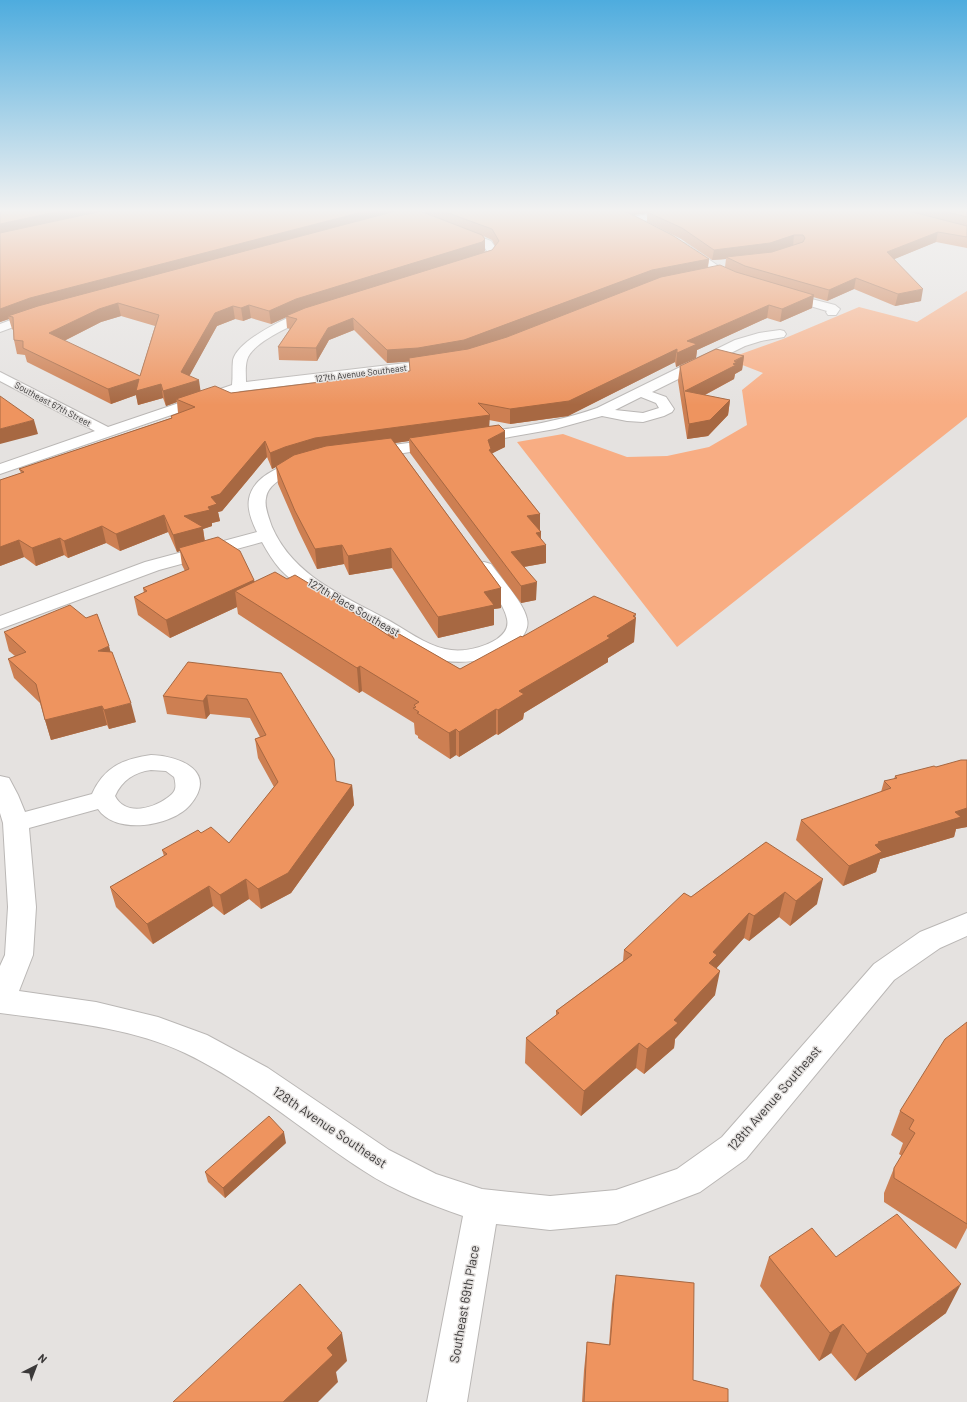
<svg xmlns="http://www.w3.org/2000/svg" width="967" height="1402" viewBox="0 0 967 1402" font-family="Barlow,sans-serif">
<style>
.green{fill:#f8ad83}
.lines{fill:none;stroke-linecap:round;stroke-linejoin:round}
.minor-casing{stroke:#bab7b5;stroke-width:2}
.minor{fill:#fff;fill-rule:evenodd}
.wall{fill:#cd7f52;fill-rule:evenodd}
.shaded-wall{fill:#a76842}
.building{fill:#ee945f;stroke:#a76842;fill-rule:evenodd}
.labels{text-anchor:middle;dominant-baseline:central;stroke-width:3;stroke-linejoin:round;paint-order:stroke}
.far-street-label{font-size:9px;fill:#3b3939;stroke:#e5e2e0}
.street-label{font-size:11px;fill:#3b3939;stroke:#e5e2e0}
.near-street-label{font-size:13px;fill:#3b3939;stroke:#e5e2e0}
</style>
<rect width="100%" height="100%" fill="#e5e2e0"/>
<path class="green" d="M967,291v126l-290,230 -160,-205 46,-8 64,23 40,-1 42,-9 38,-22 -5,-35 21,-17 -36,-14 56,-20 76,-32 58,15z"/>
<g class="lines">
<g class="minor-casing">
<path id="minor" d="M416,209h16l-2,2 -39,10 -5,-3 2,-2z
M676,209h19l-5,3 -58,11 -5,-3 5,-3z
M457,228l34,13 7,10 -7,8 -23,7 -4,-1 -1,-2 1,-2 19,-6 4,-4 -4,-6 -30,-12 -1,-2 1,-2z
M683,243l4,1 37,26 20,10 2,2 -2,2c-14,4 -52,-27 -65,-36l-1,-2z
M784,292l51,13 5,4 -4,6h-8l-2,-3 1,-1 -47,-14 -2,-2 2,-2z
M314,308l4,1 2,3 -2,3c-17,6 -66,26 -71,45 -2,7 -1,15 -1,22l194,-23 5,1 2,3 -2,3 -5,1 -199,24 -241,83v-10l95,-33 -95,-50v-9l108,55 124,-42c1,-8 0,-17 1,-25 5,-21 61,-47 81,-52z
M37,310l4,1 2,3 -2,3 -41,15v-8z
M780,330l4,1 2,3 -2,3 -23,4 -16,5 -93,46 14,5 8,12 -2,3 -8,4 -21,6 -16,-1 -25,-5 -47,13 -80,14 -5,-2 -3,-3 3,-3 5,-2c42,-5 82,-11 122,-25l138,-68 24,-7zM641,397l15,6 3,5 -16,5 -28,-3z
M439,439l5,2 3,3 -3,3 -74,11 -6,-2 -2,-3 2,-3 6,-2z
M305,459l6,2 2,3c-4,5 -10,5 -16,8 -12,4 -29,12 -31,26 -2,9 3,20 6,29 21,49 72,69 116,93 18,10 36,24 57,29 17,4 38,-1 52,-10 7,-5 12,-11 10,-20 -3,-17 -23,-37 -32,-51l2,-4 7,-2 7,2c10,14 33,39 36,55 2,8 -2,14 -6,20 -18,23 -64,27 -90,19 -20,-6 -38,-19 -56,-29 -32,-18 -69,-33 -95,-60 -7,-8 -13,-18 -18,-27l-103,28 -159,59v-13l145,-54 112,-30c-5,-10 -10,-22 -8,-33 4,-24 36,-35 56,-40z
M151,755c30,1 67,17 39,50 -19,22 -75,30 -92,4l-69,19 7,79 -3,48 -14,36 77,11 62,15 49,18 61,33 121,82 47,24 46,15 68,7 66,-6 61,-21 45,-32 152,-173 46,-32 47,-19v23l-27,12 -46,32 -148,179 -46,33 -84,32 -66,6 -54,-6 -29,178h-40l36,-186c-34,-12 -69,-25 -99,-45 -60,-39 -114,-87 -179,-118 -55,-26 -125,-32 -185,-40v-47l5,-11 3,-48 -5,-84 -3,-10v-37l9,2 9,17 7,17 67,-18c12,-27 31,-35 59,-39zM151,770l15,1 8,6c1,3 2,9 1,12 -1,4 -5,7 -8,9 -15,11 -42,18 -52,-2 7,-16 20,-24 36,-26z"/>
</g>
<use href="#minor" class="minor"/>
</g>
<path class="wall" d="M0,209l425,4v-4h542v39l-31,-6 -42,17 27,42 -26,5 -41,-17 -27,12 -14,-4 -1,11 -32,14 -13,-4 -70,32 -1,8 -20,9 -1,-5 -107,54 -58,8 -21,-4v6l16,21 -13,6 48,61v16l1,2v7l5,24 -22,4 12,33 -15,3 -111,-150 -1,-12 -14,2 106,145v20l-7,1v16l-56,13 -46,-70 -43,7 -5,-11 -27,5 -19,-39 -20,-46 -2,-17 -4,2 -5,-12 -45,54 -4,1 2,9 -8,2v3l-9,3 2,12 49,39 1,2 32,-3 67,33 34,23 -1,-8 73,42 62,-32 113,-20 -1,25 -26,16v4l-84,51 -1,6 -25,16 -2,-1 -37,23 -3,-2 -6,4 -32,-21v-2l-3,-2 -1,-11 -52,-32 -3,2 -121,-79 -1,-7 -67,31 -32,-23 -4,-18 10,-4 -1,-5 42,-17 -3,-6 -2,-14 -3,1 -9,-20 -48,19 -14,-8 -38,15 -4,-3 -28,11 -12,-9 -24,9v-86l21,-7 -2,-4 152,-51 7,-5 -1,-11 -11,4 -3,-8 -25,7 -2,-10 -25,9 -84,-42 -2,-7 -8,-1 -3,-14 -1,-10 -1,-1 -3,-10 -9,3zM647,213v9l34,17 31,21 14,-1 -1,8 -17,1 1,-9 -76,-44zM483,236l9,4 3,6 -3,4 -8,2 1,-1v-12zM121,316l34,10 -15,50 -76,-35 37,-19zM286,317l1,11 3,1 -12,18 1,13 38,1 12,-21 25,-10 33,33 23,-2v10l-179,22 -30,-2 -12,-15 28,-50 18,-7 8,2 8,-3 20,6z
M744,356l-2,14 -7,4 -1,5 -29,16 25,5 -2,15 -20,21 -21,3 -9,-58 2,-15z
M4,632l132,90 -27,7 -2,-4 -56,15 -11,-37 -26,-25 -6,-19 7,-3 -6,-5z
M281,673l55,108 16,4 2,20 -63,88 -30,16 -12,-10 -25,16 -11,-9 -60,38 -37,-37 -6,-20 54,-31 -2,-6 39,-17 28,10 45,-56 -16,-29 -3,-19 5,-2 -10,-19 -40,-4 -4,5 -39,-5 -4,-18z
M967,760v67l-11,2 -2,8 -74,22 -4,13 -33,14 -47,-46 5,-20 80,-28 3,-11 10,-2 1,-3z
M766,842l51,62 -27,22 -11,-9 -30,24 -5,-3 -28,30 -1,27 -40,44 -1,9 -30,26 -8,-6 -55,48 -56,-53 1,-25 30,-22v-5l67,-50 1,-11 67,-53z
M967,1022v206l-11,21 -72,-47v-9l10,-25 8,-12 -3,-2 4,-11 -12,-8 9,-24z
M286,1143l-61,55 -17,-16 -3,-10z
M769,1257h67l110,56 -91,68 -24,-28 -12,8 -59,-75z
M616,1275l77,105 35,22h-146l2,-32 3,-28 22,3 3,-41z"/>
<path class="shaded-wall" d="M70,209h48l-118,25v-10z
M374,209h38l-404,107 1,3 -9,3v-13l30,-11z
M634,209h34l-21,3v1l-14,2z
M938,232l-2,10 -51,21 2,-11z
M794,235l-1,11 -24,8 -43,3v2l-14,1 2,-10z
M485,239v12l-3,3 -184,58 -27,12 -2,-13 27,-12z
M709,259l-2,11 -242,83 -46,8 -32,2v-13l265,-80z
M856,278l-2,11 -27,12 2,-11z
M923,289l-2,12 -26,5 3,-12z
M814,295l-2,13 -32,14 2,-13z
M118,303l3,13 -20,6 -49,25 -3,-14 50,-24z
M249,305l2,13 -8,3 -2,-13z
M769,305l-2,13 -70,32 -1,8 -20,9 1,-14 10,-12z
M233,306l2,13 -18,7 -32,58 14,-4 2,14 -25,5 1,3 -11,4 -3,-15 18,-19 34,-59z
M353,318l1,12 -25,10 -12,21 -1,-13 12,-20z
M677,349l-2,13 -107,54 -58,8v-15z
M744,356l-2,14 -7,4 -1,5 -48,26 -1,-14z
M139,379l22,5 2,14 -25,7 -2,-10 -25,9 -3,-15z
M730,400l-2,15 -20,21 -21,3 2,-15z
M490,415l-1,15 -80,8v3l-92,13 -41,12v1l-4,2 -2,-16 15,-6 30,-9z
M34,420l4,14 -38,10v-15z
M505,431v16l-14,7v11l-3,-25z
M265,441l2,16 -45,54 -4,1 2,9 -8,2v3l-9,3 2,15 -26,4 1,3 -3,1 -4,-17 11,-19 24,-9 3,-10z
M540,514v17l-13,-15z
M164,515l4,17 -48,19 -4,-17z
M102,526l4,17 -38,15 -4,-17z
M541,532l-1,14 6,-1v18l-35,6v-17l25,-19z
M60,538l4,17 -28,11 -4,-18z
M19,540l5,17 -24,9v-19z
M342,545l2,19 -27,5 -2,-20z
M391,548l1,20 -43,7 -1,-19z
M254,580l3,18 -22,-7 2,16 -67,31 -4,-18z
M537,582l-1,18 -15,3v-17z
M501,588v20l-7,1v16l-56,13v-21l46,-25z
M636,614l-1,4h1l-2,24 -26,16v4l-84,51 -1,6 -25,16v-25l21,-19 88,-55z
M109,646l5,18 -16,-13z
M360,666l2,25 -3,2 -2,-25z
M207,695l3,19 -4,5 -3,-18z
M131,703l5,19 -27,7 -5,-19z
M102,706l5,19 -56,15 -6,-20z
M496,709v25l-37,23v-25z
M456,729v26l-6,4 -1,-26z
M352,785l2,20 -63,88 -30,16 -3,-20z
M967,808v19l-11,2 -2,8 -74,22 -4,13 -33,14 6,-20 26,-21 3,-3 77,-30z
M246,879l3,20 -25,16 -4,-20z
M823,879l-6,25 -27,22 6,-25z
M209,886l4,20 -60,38 -6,-20z
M785,892l-6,25 -30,24 5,-25z
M749,913l-5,25 -30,33h6l-5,24 -40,44 -1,9 -30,26 3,-25 27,-29 35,-57 4,-11z
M639,1043l-3,25 -55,48 3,-25z
M284,1132l2,11 -61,55 -2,-10z
M961,1284l-15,29 -91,68 12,-27z
M843,1324l-12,29 -12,8 11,-28z
M342,1333l5,28 -11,11 2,10 -20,20h-35l44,-54z"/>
<path class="building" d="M0,209h70l-70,15z
M111,209h263l-344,89 -30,11v-76z
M403,209h12l67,26 3,4 -3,3 -186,57 -27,12 -20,-6 -8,3 -8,-2 -18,7 -34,59 18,8 -36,11 -2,-7 -25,7 3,-12 -31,10 -85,-41v-7l-9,-1 -1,-23 -5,-1 30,-10zM118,303l41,12 -19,61 -91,-43 50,-24z
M437,209h180l12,4 43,22 37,24 -57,11 -188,70 -46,8 -31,2 -34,-32 -25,10 -12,20 -38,-1 19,-28 -11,-3 19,-8 187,-58 7,-9 -7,-12z
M663,209h238l66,17v11l-29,-5 -51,20 36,37 -25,5 -42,-16 -27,12 -84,-24 -19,-9 46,-5 31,-10 2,-4 -2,-3h-9l-24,8 -56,7 -32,-22 -35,-16z
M935,209h32v8z
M720,265l16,7 78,23 -32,14 -13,-4 -82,36 10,3 -20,9v-4l-108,52 -59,8 -32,-6 12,12 -175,23 -30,9 -15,6 -5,-12 -45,53 -9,3 6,7 -9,3 2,3 -26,6 19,11 -30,8 -9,-20 -48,19 -14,-8 -38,15 -4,-3 -28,10 -13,-8 -19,7v-67l24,-8 -5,-3 153,-51 -1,-2 24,-9 -19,-8 39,-13 16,7 179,-22 -1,-13 59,-9 39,-12 154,-60z
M716,349l28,7 -10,5 3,1 -4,2 3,1 -51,26 45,9 -20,20 -21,4 -9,-58z
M0,396l34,24 -34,9z
M499,425l6,6 -17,9 3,9 -2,1 51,64 -13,2 14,16 -5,1 10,12 -35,7 26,30 -16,4 -112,-148z
M391,438l110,150 -17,4 10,13 -56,12 -47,-69 -43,8 -6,-11 -27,4 -20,-38 -19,-45 18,-11 32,-9z
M218,537l22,14 14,29 -88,40 -32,-23 13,-6 -4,-3 46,-19 -10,-21z
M275,572l12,7 8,-4 58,35 -2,1 43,28 -7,-12 73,42 61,-33 1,1 72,-41 42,18 -3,2 3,2 -29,18 3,2 -91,53 5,3 -26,16 -2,-1 -37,23 -3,-3 -7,4 -32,-20 2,-1 -6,-4 3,-1 -2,-2 5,-3 -59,-36 -3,2 -122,-77z
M70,605l16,13 11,-4 12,32 -11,5 14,1 19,51 -27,7 -2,-4 -57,14 -9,-36 -28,-25 18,-7 -22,-20z
M188,662l93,11 53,86 2,22 16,4 -64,88 -30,16 -12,-10 -26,16 -11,-9 -62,38 -37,-37 57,-33 -5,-4 36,-20 3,3 10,-6 18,16 49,-61 -23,-43 11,-4 -19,-36 -40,-4 -4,6 -40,-5z
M961,760h6v48l-12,4 6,5 -83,25 2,1 -5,2 7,7 -33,14 -48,-46 90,-32 -7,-7 13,-3 -2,-2 39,-10 2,1z
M766,842l57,37 -27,22 -11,-9 -31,24 -5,-3 -36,39 4,3 -8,8 11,8 -46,49 4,3 -31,26 -8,-6 -55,48 -58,-53 33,-25 -3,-2 76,-56 -8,-5 60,-57 7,4z
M967,1022v202l-73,-46v-10l21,-35 -6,-4 5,-9 -14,-9 45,-72z
M269,1116l15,16 -61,56 -18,-16z
M897,1214l64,70 -94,70 -24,-30 -13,9 -61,-76 43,-29 24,29z
M616,1275l78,8 -1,97 35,9v13h-144l3,-60 23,3z
M300,1284l42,49 -15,15 6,7 -50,47h-110z"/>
<linearGradient id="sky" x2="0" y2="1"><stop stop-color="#4eacde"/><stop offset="0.52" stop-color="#f3f2f1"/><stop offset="1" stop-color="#f3f2f1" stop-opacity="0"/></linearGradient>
<rect width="967" height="405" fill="url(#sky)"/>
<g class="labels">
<g class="far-street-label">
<text transform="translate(361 373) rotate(-7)">127th Avenue Southeast</text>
<text transform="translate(53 404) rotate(28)">Southeast 67th Street</text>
</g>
<g class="street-label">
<text transform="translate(354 607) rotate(30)">127th Place Southeast</text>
</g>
<g class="near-street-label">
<text transform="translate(774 1098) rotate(-49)">128th Avenue Southeast</text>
<text transform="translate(330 1127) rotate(34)">128th Avenue Southeast</text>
<text transform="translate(464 1304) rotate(-80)">Southeast 69th Place</text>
</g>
</g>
<g transform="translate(36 1366) rotate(42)" stroke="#e5e2e0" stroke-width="3" paint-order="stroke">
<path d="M0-3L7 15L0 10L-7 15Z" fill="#3b3939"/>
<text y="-6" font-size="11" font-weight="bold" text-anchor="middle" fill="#3b3939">N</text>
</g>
</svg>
